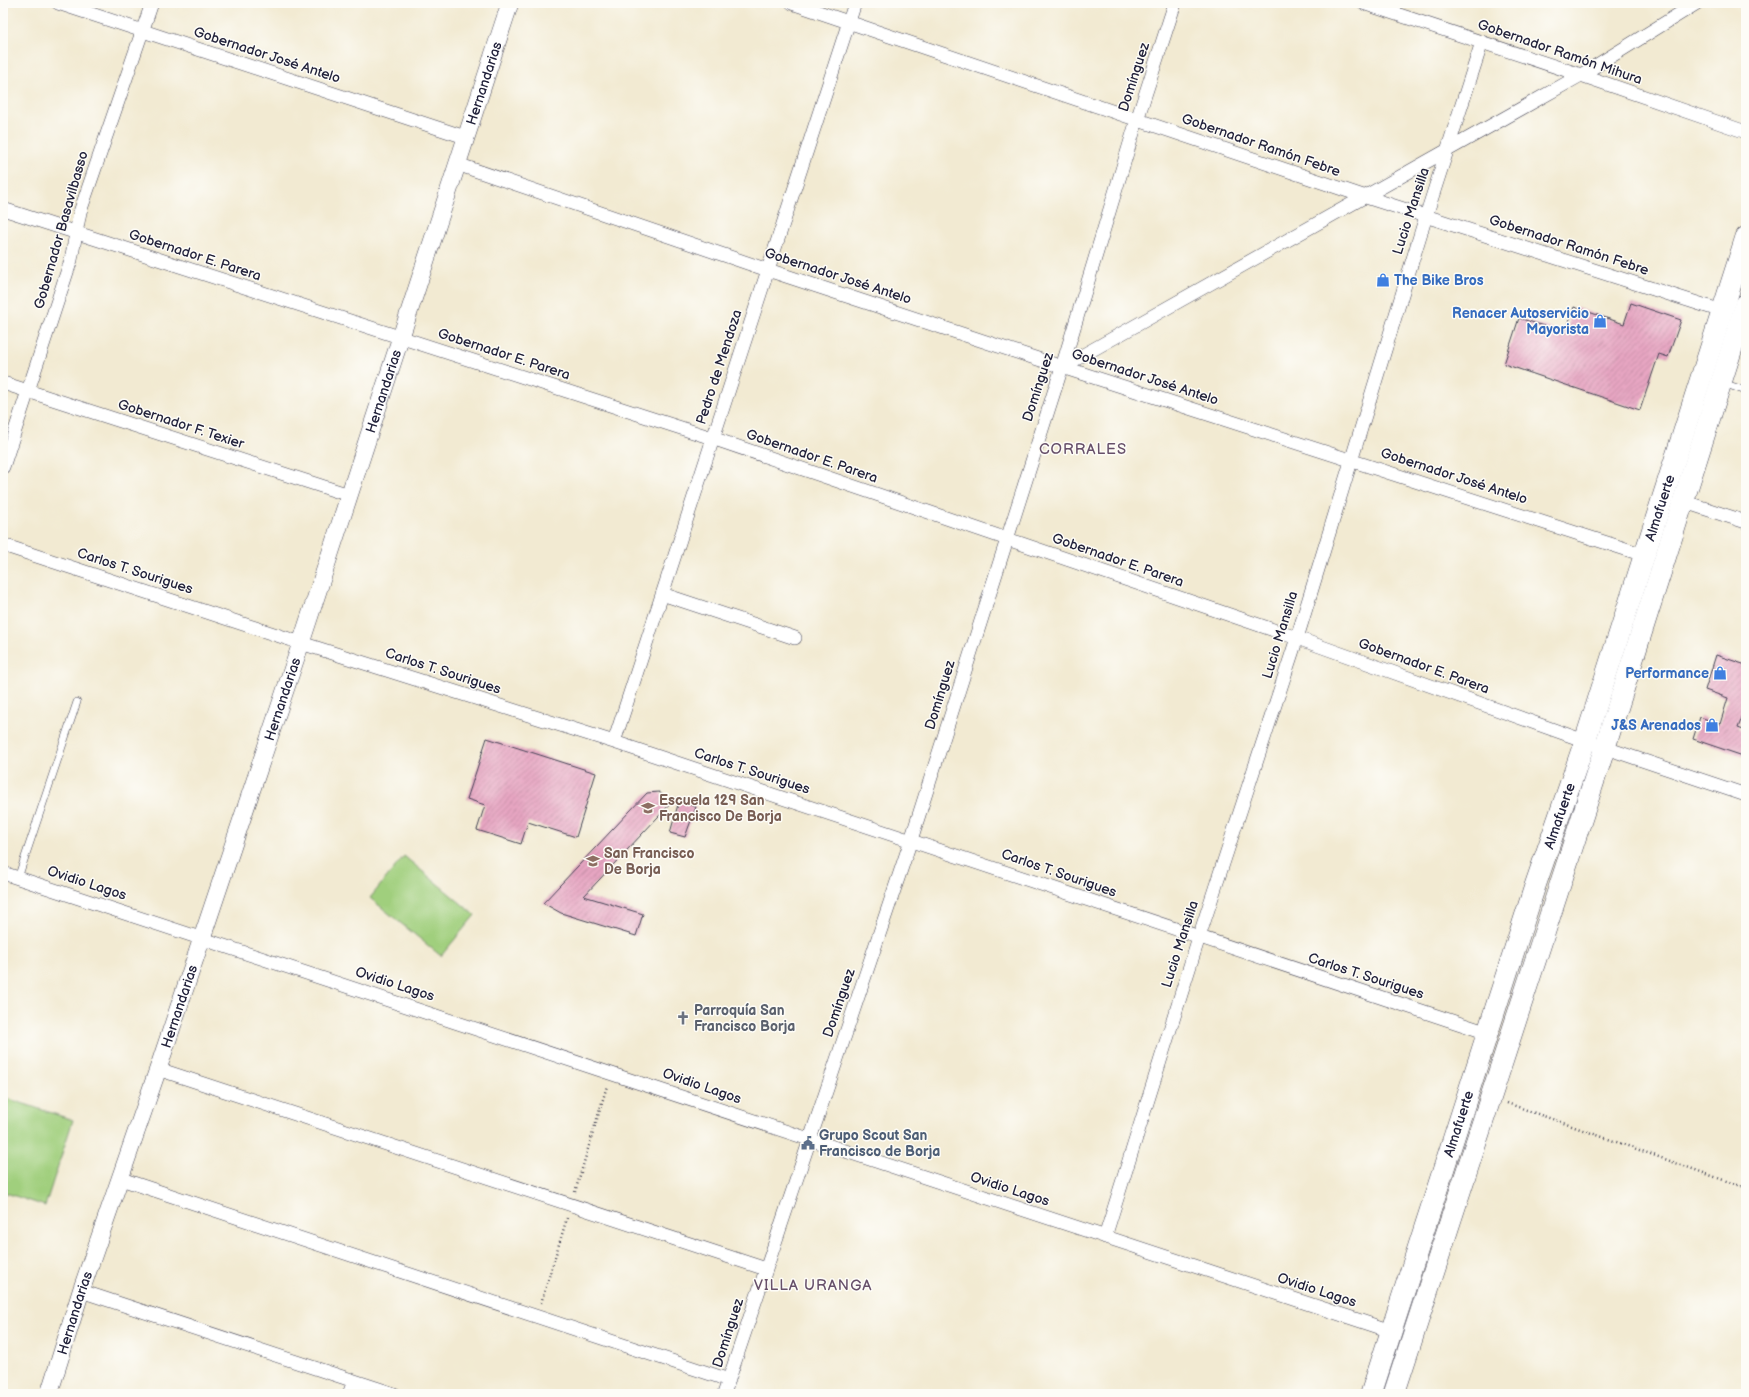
<svg xmlns="http://www.w3.org/2000/svg" width="1749" height="1397" viewBox="0 0 1749 1397" font-family="'Balsamiq Sans',sans-serif">
<style>
.park{fill:#a0cf7d;stroke:#61785c}
.building{fill:url(#building-hatch)}
.lines{fill:none;stroke-linecap:round;stroke-linejoin:round}
.service-casing{stroke:#414052;stroke-width:8}
.minor-casing{stroke:#414052;stroke-width:14}
.tertiary-casing{stroke:#414052;stroke-width:18}
.primary-casing{stroke:#414052;stroke-width:22}
.path{stroke:#414052;stroke-width:2.5;stroke-dasharray:1 3;stroke-linecap:butt}
.service{stroke:#fff;stroke-width:7}
.minor{stroke:#fff;stroke-width:13}
.tertiary{stroke:#fff;stroke-width:17}
.primary{stroke:#fff;stroke-width:21}
.labels{text-anchor:middle;dominant-baseline:central;stroke-width:3;stroke-linejoin:round;paint-order:stroke}
.street-label{font-size:14px;fill:#22223b;stroke:#fdfcf7}
.shop-label{font-size:14px;font-weight:bold;fill:#366cbe;stroke:#fdfcf7;text-anchor:end}
.education-label{font-size:14px;font-weight:bold;fill:#785e54;stroke:#fdfcf7;text-anchor:start}
.worship-label{font-size:14px;font-weight:bold;fill:#5b616d;stroke:#fdfcf7;text-anchor:start}
.service-label{font-size:14px;font-weight:bold;fill:#4e5e75;stroke:#fdfcf7;text-anchor:start}
.neighbourhood-label{font-size:15px;letter-spacing:1px;fill:#67506a;stroke:#fdfcf7}
</style>
<defs>
<pattern id="building-hatch" width="6" height="6" patternUnits="userSpaceOnUse"><rect width="6" height="6" fill="#e7a6c2"/><path d="M-1 1l2-2M0 6l6-6M5 7l2-2" fill="none" stroke="#bb879f"/></pattern>
</defs>
<rect width="100%" height="100%" fill="#fdfcf7"/>
<filter id="ink" filterUnits="userSpaceOnUse"><feTurbulence type="fractalNoise" baseFrequency=".025" numOctaves="2"/><feDisplacementMap in="SourceGraphic" scale="8" xChannelSelector="R" yChannelSelector="G"/><feConvolveMatrix kernelMatrix="1 2 1 2 8 2 1 2 1" color-interpolation-filters="sRGB"/></filter>
<filter id="wash" filterUnits="userSpaceOnUse"><feTurbulence type="fractalNoise" baseFrequency=".012" numOctaves="4" result="noise"/><feDisplacementMap in="SourceGraphic" scale="16" xChannelSelector="R" yChannelSelector="G"/><feGaussianBlur stdDeviation="0.9" result="paint"/><feColorMatrix in="noise" values="0 0 0 0 0 0 0 0 0 0 0 0 0 0 0 0 0 1.4 0 .05"/><feComposite in="paint" operator="in"/></filter>
<g filter="url(#wash)">
<rect width="100%" height="100%" fill="#f2ead2"/>
<path class="park" d="M404,856l71,59 -34,41 -71,-58z
M3,1097l70,23 -28,86 -42,-14z"/>
<g id="blocks">
<path class="building" d="M1631,303l50,17 -13,37 -9,-3 -19,56 -136,-46 15,-46 46,15 9,-26 50,17z
M1716,655l30,10v42l-8,21 8,3v26l-53,-18 7,-22 20,7 8,-26 -23,-8z
M487,738l109,35 -20,64 -48,-15 -7,22 -44,-14 8,-25 -18,-6z
M659,792l13,10 -88,94 59,18 -7,22 -75,-23 -18,-10 104,-110z
M679,801l17,6 -11,30 -15,-4z"/>
</g>
</g>
<g filter="url(#ink)">
<use href="#blocks" fill-opacity="0" stroke="#414052" stroke-width="1"/>
<g class="lines">
<g class="service-casing">
<path id="service" d="M1723,383l23,8
M18,878l59,-176"/>
</g>
<g class="minor-casing">
<path id="minor" d="M58,3l407,134
M792,3l574,194 356,114
M1363,3l218,72 165,57
M457,164l311,106 294,97 582,188
M3,209l709,229 585,200 288,103 161,54
M1062,367l519,-292 116,-72
M3,383l346,112
M3,467l68,-207 9,-48 72,-209
M1682,501l64,21
M3,545l298,98 313,99 874,291
M662,594l133,44
M614,742l241,-739
M3,873l1388,458
M158,1069l608,200
M121,1179l608,201
M1105,1237l94,-300 98,-299 129,-422 56,-174
M81,1291l313,103
M349,1394l5,-13
M724,1394l187,-554 151,-473 75,-247 38,-117"/>
</g>
<g class="tertiary-casing">
<g id="tertiary">
<path id="s1" d="M49,1394l32,-103 77,-222 143,-426 209,-640"/>
</g>
</g>
<g class="primary-casing">
<g id="primary">
<path id="s2" d="M1371,1394l164,-508 50,-145 161,-504"/>
<path d="M1394,1394l211,-647 141,-443"/>
</g>
</g>
<path class="path" d="M1507,1103l239,85
M575,1192l32,-106
M541,1303l26,-85"/>
<use href="#service" class="service"/>
<use href="#minor" class="minor"/>
<use href="#tertiary" class="tertiary"/>
<use href="#primary" class="primary"/>
</g>
</g>
<defs>
<g id="shop-bare" transform="scale(1.08)"><path d="M-5-2.5h2.3a2.7 3.5 0 0 1 5.4 0H5L5.5 6h-11ZM-1.5-2.5h3a1.5 2.3 0 0 0-3 0Z" fill="#3f7fe0" stroke="#fdfcf7" stroke-width="2.5" paint-order="stroke"/></g>
<g id="school-bare" transform="scale(1.08)"><path d="M0-5L7-2L0 1L-7-2ZM-4 1L0 2.5L4 1V4Q0 6-4 4Z" fill="#8d6e63" stroke="#fdfcf7" stroke-width="2.5" paint-order="stroke"/></g>
<g id="church-bare" transform="scale(1.08)"><path d="M-1.2-6h2.4v3.5h3.3v2.4h-3.3V6h-2.4V-.1h-3.3v-2.4h3.3Z" fill="#6b7280" stroke="#fdfcf7" stroke-width="2.5" paint-order="stroke"/></g>
<g id="civic-bare" transform="scale(1.08)"><path d="M-.6-6.5H3V-4.5H.6V-3L4-1V1h2V6H-6V1h2V-1L-.6-3ZM-1.2 2.5V6h2.4V2.5Z" fill="#5c6f8a" stroke="#fdfcf7" stroke-width="2.5" paint-order="stroke"/></g>
</defs>
<g fill-rule="evenodd">
<use href="#shop-bare" x="1383" y="280"/>
<use href="#shop-bare" x="1600" y="321"/>
<use href="#shop-bare" x="1720" y="673"/>
<use href="#shop-bare" x="1712" y="725"/>
<use href="#school-bare" x="648" y="808"/>
<use href="#school-bare" x="593" y="861"/>
<use href="#church-bare" x="683" y="1018"/>
<use href="#civic-bare" x="808" y="1143"/>
</g>
<g class="labels">
<g class="street-label">
<text transform="translate(1560 52) rotate(19)">Gobernador Ramón Mihura</text>
<text transform="translate(267 55) rotate(18)">Gobernador José Antelo</text>
<text transform="translate(1134 77) rotate(-72)">Domínguez</text>
<text stroke="none"><textPath href="#s1" startOffset="1381">Hernandarias</textPath></text>
<text transform="translate(1261 145) rotate(19)">Gobernador Ramón Febre</text>
<text transform="translate(1411 211) rotate(-72)">Lucio Mansilla</text>
<text transform="translate(61 230) rotate(-74)">Gobernador Basavilbasso</text>
<text transform="translate(1569 245) rotate(18)">Gobernador Ramón Febre</text>
<text transform="translate(195 255) rotate(18)">Gobernador E. Parera</text>
<text transform="translate(838 276) rotate(18)">Gobernador José Antelo</text>
<text transform="translate(504 354) rotate(18)">Gobernador E. Parera</text>
<text transform="translate(719 367) rotate(-72)">Pedro de Mendoza</text>
<text transform="translate(1145 377) rotate(18)">Gobernador José Antelo</text>
<text transform="translate(1038 387) rotate(-72)">Domínguez</text>
<text stroke="none"><textPath href="#s1" startOffset="1057">Hernandarias</textPath></text>
<text transform="translate(181 424) rotate(18)">Gobernador F. Texier</text>
<text transform="translate(812 456) rotate(19)">Gobernador E. Parera</text>
<text transform="translate(1454 476) rotate(18)">Gobernador José Antelo</text>
<text stroke="none"><textPath href="#s2" startOffset="932">Almafuerte</textPath></text>
<text transform="translate(1118 560) rotate(19)">Gobernador E. Parera</text>
<text transform="translate(135 571) rotate(18)">Carlos T. Sourigues</text>
<text transform="translate(1280 635) rotate(-73)">Lucio Mansilla</text>
<text transform="translate(1424 666) rotate(20)">Gobernador E. Parera</text>
<text transform="translate(443 671) rotate(18)">Carlos T. Sourigues</text>
<text transform="translate(940 695) rotate(-73)">Domínguez</text>
<text stroke="none"><textPath href="#s1" startOffset="733">Hernandarias</textPath></text>
<text transform="translate(752 771) rotate(18)">Carlos T. Sourigues</text>
<text stroke="none"><textPath href="#s2" startOffset="608">Almafuerte</textPath></text>
<text transform="translate(1059 873) rotate(19)">Carlos T. Sourigues</text>
<text transform="translate(87 883) rotate(18)">Ovidio Lagos</text>
<text transform="translate(1180 944) rotate(-72)">Lucio Mansilla</text>
<text transform="translate(1366 976) rotate(18)">Carlos T. Sourigues</text>
<text transform="translate(395 984) rotate(18)">Ovidio Lagos</text>
<text transform="translate(839 1003) rotate(-71)">Domínguez</text>
<text stroke="none"><textPath href="#s1" startOffset="409">Hernandarias</textPath></text>
<text transform="translate(702 1086) rotate(19)">Ovidio Lagos</text>
<text stroke="none"><textPath href="#s2" startOffset="284">Almafuerte</textPath></text>
<text transform="translate(1010 1189) rotate(18)">Ovidio Lagos</text>
<text transform="translate(1317 1290) rotate(18)">Ovidio Lagos</text>
<text stroke="none"><textPath href="#s1" startOffset="85">Hernandarias</textPath></text>
<text transform="translate(728 1333) rotate(-72)">Domínguez</text>
</g>
<g class="shop-label">
<text x="1394" y="280" text-anchor="start">The Bike Bros</text>
<text x="1589" y="313">Renacer Autoservicio<tspan x="1589" dy="16">Mayorista</tspan></text>
<text x="1709" y="673">Performance</text>
<text x="1701" y="725">J&amp;S Arenados</text>
</g>
<g class="education-label">
<text x="659" y="800">Escuela 129 San<tspan x="659" dy="16">Francisco De Borja</tspan></text>
<text x="604" y="853">San Francisco<tspan x="604" dy="16">De Borja</tspan></text>
</g>
<g class="worship-label">
<text x="694" y="1010">Parroquía San<tspan x="694" dy="16">Francisco Borja</tspan></text>
</g>
<g class="service-label">
<text x="819" y="1135">Grupo Scout San<tspan x="819" dy="16">Francisco de Borja</tspan></text>
</g>
<g class="neighbourhood-label">
<text x="1083" y="449">CORRALES</text>
<text x="813" y="1285">VILLA URANGA</text>
</g>
</g>
<rect width="1749" height="1397" fill="none" stroke="#fdfcf7" stroke-width="16"/>
</svg>
